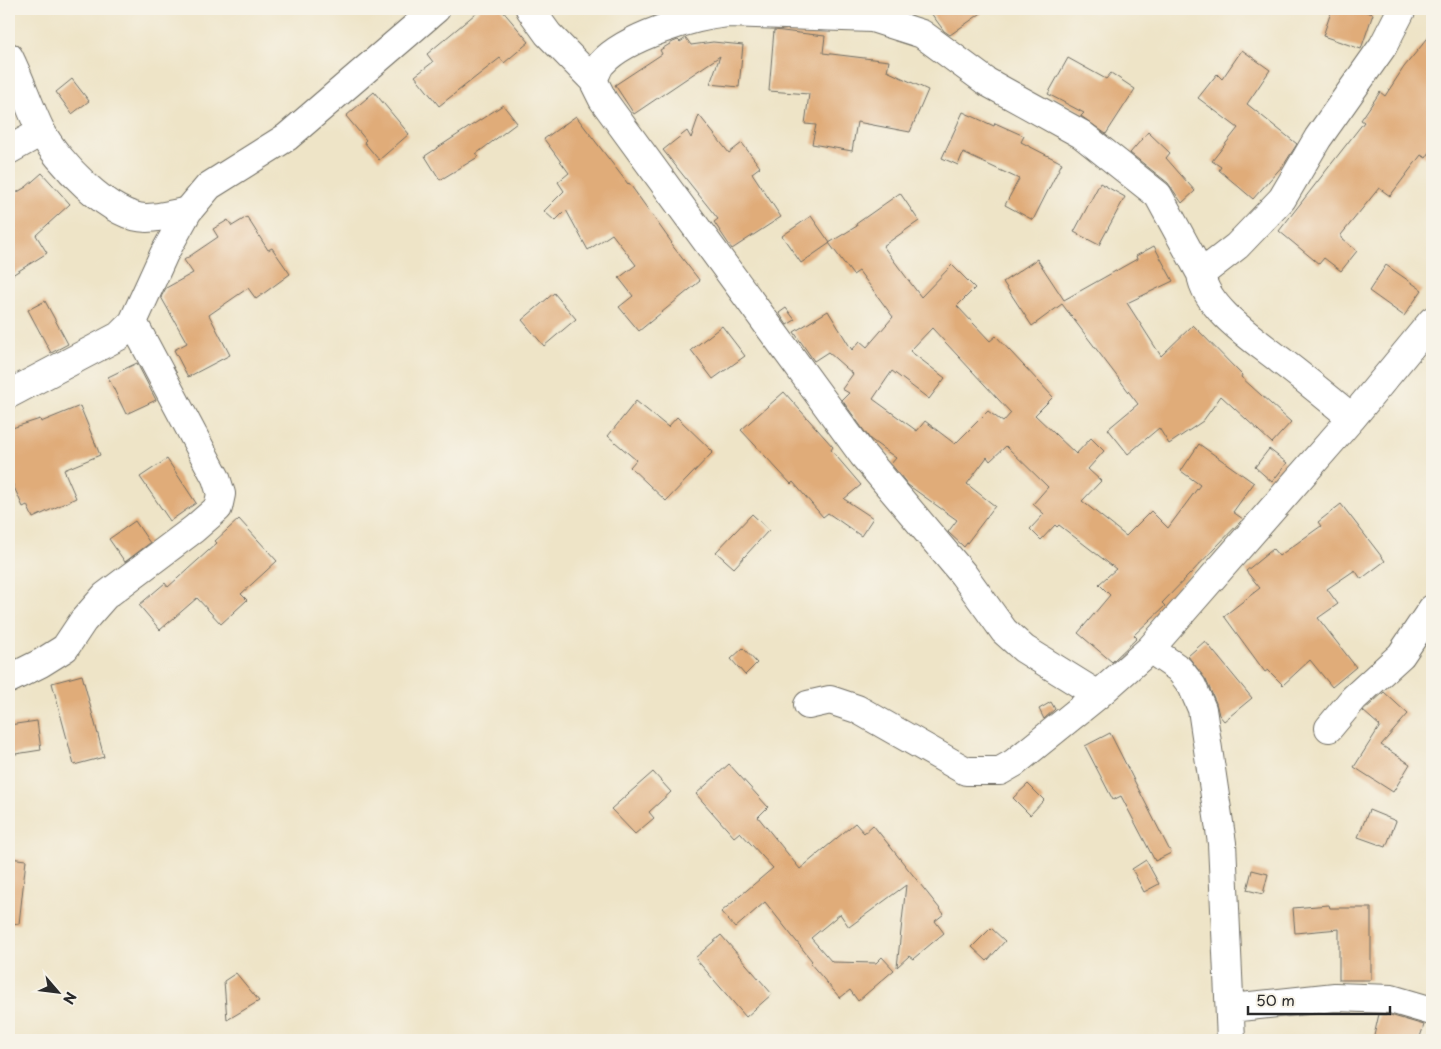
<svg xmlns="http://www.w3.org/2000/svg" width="1441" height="1049" viewBox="0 0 1441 1049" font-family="'Playpen Sans',sans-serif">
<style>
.building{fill:#e0ac79;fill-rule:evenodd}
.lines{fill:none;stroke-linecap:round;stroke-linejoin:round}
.minor-casing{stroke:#6f6c62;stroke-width:30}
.minor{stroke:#fff;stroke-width:28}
</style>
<rect width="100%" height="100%" fill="#f7f3e8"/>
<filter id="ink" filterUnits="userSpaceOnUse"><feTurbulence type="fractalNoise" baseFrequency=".02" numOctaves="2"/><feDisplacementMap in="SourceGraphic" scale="10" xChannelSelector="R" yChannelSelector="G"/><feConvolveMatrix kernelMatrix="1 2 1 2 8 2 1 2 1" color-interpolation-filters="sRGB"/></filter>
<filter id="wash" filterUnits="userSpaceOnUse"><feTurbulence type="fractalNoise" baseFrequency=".0096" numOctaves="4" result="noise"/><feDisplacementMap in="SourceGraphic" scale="20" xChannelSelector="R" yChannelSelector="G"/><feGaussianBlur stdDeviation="1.12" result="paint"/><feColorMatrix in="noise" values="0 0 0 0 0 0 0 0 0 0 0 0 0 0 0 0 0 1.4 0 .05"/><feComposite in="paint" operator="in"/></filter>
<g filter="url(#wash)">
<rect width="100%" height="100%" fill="#eee4c7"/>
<g id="blocks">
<path class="building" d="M481,9h20l28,33 -25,21 -4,-5 -61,48 -24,-30 18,-14 -6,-8z
M928,9h59l-37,26 -6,-4z
M1332,9h26l15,5 -12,35 -38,-13z
M774,30l51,6 -2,17 66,8 -2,10 41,19 -18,42 -53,-10 -5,29 -40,-7 4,-19 -11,-1 4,-30 -40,-3z
M1432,33v116l-6,9 -5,-3 -31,41 -11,-8 -38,47v3l16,13 -16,20 -17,-13 -5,6 -40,-33 85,-109 -3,-2 19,-28 5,4 19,-29z
M686,38l5,7 22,-3 30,3 -4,42 -29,-3 10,-28 -86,58 -19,-29 47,-31 -2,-4 13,-8 5,-2 2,2z
M1242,50l28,20 -23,34 50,40 -12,19 -32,36 -34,-29 2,-3 -9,-6 26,-33 -40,-30 19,-24 5,5z
M1068,58l38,21 5,-6 24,16 -29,45 -25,-18 3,-3 -36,-19z
M72,79l17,22 -17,13 -16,-22z
M374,92l35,42 -30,26 -15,-18 2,-2 -20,-24z
M503,105l14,18 -41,31 2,3 -38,23 -15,-24z
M963,112l31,14 1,-3 29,13 -3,6 41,21 -29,57 -28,-15 14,-26 -56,-26 -5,12 -16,-7z
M699,115l30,38 13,-10 18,24 -8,6 29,44 -49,32 -18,-27 4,-3 -55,-69 24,-19 4,7z
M576,116l52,68 1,-1 43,60 -1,1 29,37 -61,50 -20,-24 14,-11 -14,-18 17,-13 -24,-31 -24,16 -22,-40 -11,11 -11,-10 20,-20 -6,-9 11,-9 -25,-34z
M1148,132l22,21 -4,5 29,33 -13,12 -14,-20 -38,-30z
M42,173l28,31 -34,31 11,18 -38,24v-80l17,-10z
M1100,183l25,14 -26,48 -25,-13z
M900,193l19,28 -36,25 38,51 31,-32 23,23 -18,18 33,35 6,-5 57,61 -18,18 41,39 15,-16 13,13 -16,18 13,12 -19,20 44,35 25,-25 17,17 32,-43 -19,-14 18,-27 55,39 -21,29 10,7 -81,84 3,3 -31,29 3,3 -25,24 -34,-29 32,-38 -11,-11 17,-15 -57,-44 -2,2 -2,-2 -14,15 -11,-11 14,-15 -11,-10 15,-17 -42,-41 -16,15 -3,-4 -20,27 28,22 -31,41 -16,-15 9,-12 -49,-35 -17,-21 5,-6 -26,-19 -28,-39 7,-7 -7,-4 11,-15 -25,-22 -14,9 -20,-29 34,-21 24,39 8,-9 7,6 26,-30 -34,-46 -6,4 -24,-32 28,-17 -1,-2zM932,328l79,85 -8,9 -15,-11 -33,33 -30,-23 -8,10 -44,-32 19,-28 37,28 16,-21 -35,-27z
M811,216l19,27 -29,20 -19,-27z
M247,217l21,33 4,-2 18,26 -34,25 -8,-11 -39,27 21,40 -42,22 -14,-27 13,-7 -26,-46 5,-9 27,-15 -9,-13 34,-23 -5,-8 15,-9 4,6z
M1154,246l19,35 -46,22 34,53 32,-31 49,50 -1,2 50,45 -19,21 -51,-47 -18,25 -34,23 -10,-16 -31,26 -20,-25 30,-25 -76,-100 -30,22 -29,-44 34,-23 27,41 73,-41 -1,-3z
M1386,265l36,25 -18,26 -35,-25z
M554,293l22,26 -32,27 -22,-26z
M45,301l23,43 -17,9 -23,-43z
M786,308l9,12 -8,5 -8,-12z
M722,326l23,30 -32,23 -22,-29z
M137,363l19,37 -30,14 -18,-37z
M784,392l49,55 -2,3 30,35 -17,14 29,19 -12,18 -33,-23 -5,4 -30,-35 -2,2 -50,-54z
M636,401l32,26 9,-10 36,35 -47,49 -36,-34 6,-7 -28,-24z
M80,406l20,49 -36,15 12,28 -43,20 -6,-13 -4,2 -14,-31v-47l31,-10 1,3z
M1269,449l18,14 -15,19 -17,-15z
M167,459l29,44 -26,18 -30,-44z
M1341,504l44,57 -24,18 -6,-9 -28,19 11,15 -20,14 38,49 -24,20 -22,-27 -27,25 -15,-15 -3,2 -41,-56 36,-28 -14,-17 27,-22 6,7 42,-30 -3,-4z
M752,514l17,16 -35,38 -18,-16z
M239,519l38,42 -36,33 6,6 -26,24 -24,-26 -37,32 -21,-25 26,-22 3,4 49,-44 -2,-2z
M135,521l15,22 -25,19 -16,-23z
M1205,641l47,57 -28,23 -5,-6 -3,-12 -10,-23 -18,-24z
M743,648l14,15 -12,12 -14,-16z
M82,675l22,82 -30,8 -22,-82z
M1384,692l24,22 -27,31 29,19 -17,28 -39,-25 26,-41 -17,-15z
M1051,702l4,7 -11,10 -5,-10z
M37,721l4,29 -32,5v-30z
M1110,733l61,120 -16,8 -34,-65 -8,4 -28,-54z
M729,764l39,43 -10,10 42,52 55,-46 9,10 9,-8 71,89 -9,7 9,12 -31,26 -4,-3 -12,11 9,-82 -57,42 -9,-13 -29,24 21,24 44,1 6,-6 12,13 -36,31 -8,-11 -10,8 -30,-35 2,-2 -47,-59 -30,26 -14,-16 52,-44 -33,-36 -6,5 -38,-43z
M653,772l18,20 -22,20 5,6 -19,16 -24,-25z
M1028,784l16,16 -14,15 -17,-17z
M1369,810l27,11 -10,26 -28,-10z
M9,858l17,2 -7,64 -10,-1z
M1146,860l13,24 -15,8 -12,-23z
M1252,870l16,4 -5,20 -16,-4z
M1329,905l1,3h41v72h-32v-51l-44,4 -2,-25z
M991,928l14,13 -18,20 -15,-14z
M721,935l51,59 -26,23 -51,-59z
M236,973l23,28 -32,19 -3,-39z
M1379,1014l11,1 34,10 -5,15h-46z"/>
</g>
</g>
<g filter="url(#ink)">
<use href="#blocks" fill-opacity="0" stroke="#6f6c62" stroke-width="1"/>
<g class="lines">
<g class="minor-casing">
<path id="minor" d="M530,9l18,25 45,46 10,20 260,355 100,119 41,57 20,18 74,46
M9,57c12,24 20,50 32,74 15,29 70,88 106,87 13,0 28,-4 41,-7
M593,80c3,-5 5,-13 9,-17 23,-26 92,-47 126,-50l144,5 50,16 65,48 94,52 77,61 43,79c4,34 54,66 79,86 25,19 48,38 72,58
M9,150l32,-18
M1201,274l36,-28 45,-47 36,-61 65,-92 19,-37
M9,394l110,-58 14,-14 31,-68 24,-43 21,-25 78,-49 149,-128
M1150,649l29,20 13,17 10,23 20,134 9,197
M9,679l32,-16 24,-15 18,-27 22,-25 89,-67 24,-21 3,-14 -5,-16 -83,-156
M808,705l22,-5 27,9 109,62h34l14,-8 84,-68 52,-46 202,-231 80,-97
M1329,728l25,-30 47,-43 31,-46
M1231,1008l104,-11 56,2 41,12"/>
</g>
<use href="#minor" class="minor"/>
</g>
</g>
<rect width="1441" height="1049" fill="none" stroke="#f7f3e8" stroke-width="30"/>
<g transform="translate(58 992) rotate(118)" stroke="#f7f3e8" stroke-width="4" paint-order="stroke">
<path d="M0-4L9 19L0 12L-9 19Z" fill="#2b2b2b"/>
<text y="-8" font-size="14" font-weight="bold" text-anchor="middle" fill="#2b2b2b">N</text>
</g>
<path d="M1248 1006v8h142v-8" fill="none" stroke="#2b2b2b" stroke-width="2.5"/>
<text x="1256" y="1006" font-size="15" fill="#2b2b2b" stroke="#f7f3e8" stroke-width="4" paint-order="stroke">50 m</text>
</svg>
